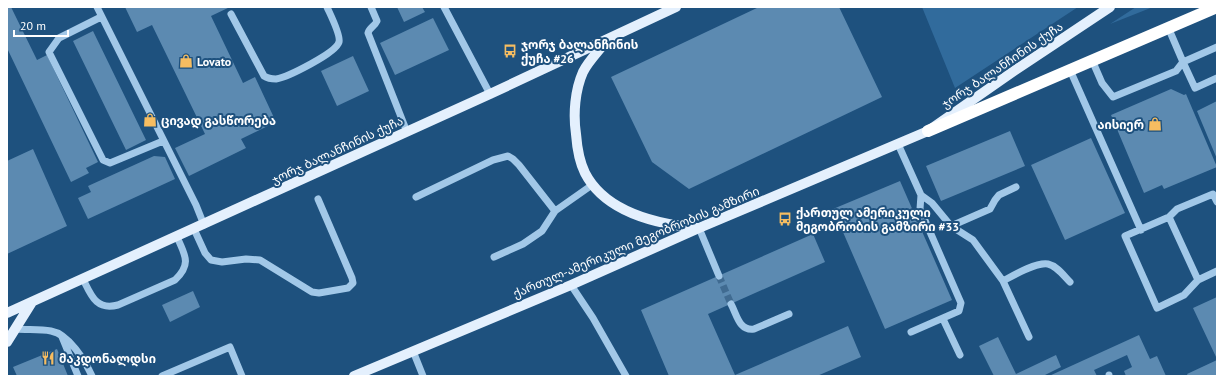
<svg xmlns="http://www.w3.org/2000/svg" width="1224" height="383" viewBox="0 0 1224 383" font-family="'PT Sans','Noto Sans Georgian',sans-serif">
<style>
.green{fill:#316b9c}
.building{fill:#5c8ab1}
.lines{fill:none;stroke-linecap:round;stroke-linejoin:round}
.minor-tunnel{stroke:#406b91;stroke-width:7;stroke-dasharray:7 3.5;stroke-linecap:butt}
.minor{stroke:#a2c8e8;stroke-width:7}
.major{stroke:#e4f0fd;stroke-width:10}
.highway{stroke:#fff;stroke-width:12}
.labels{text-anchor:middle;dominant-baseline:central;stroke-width:4;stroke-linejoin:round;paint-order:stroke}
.poi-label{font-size:12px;font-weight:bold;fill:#fff;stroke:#1e517e;text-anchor:start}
.street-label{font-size:12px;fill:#fff;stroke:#1e517e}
</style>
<rect width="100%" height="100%" fill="#1e517e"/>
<path class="green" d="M922,7h156l-123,81z
M1136,7h17l-43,17z"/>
<path class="building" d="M7,7h4l26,53 10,-5 51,107 -12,6 3,5 -18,9 -64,-134z
M125,7h105l-19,9 32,67 12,-6 21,45 -35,17 5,9 -57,28 -14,-28 30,-14 -53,-109 -15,7z
M397,7h25l3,5 -21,10z
M759,7h80l43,90 -193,92 -37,-27 -41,-85z
M433,18l16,32 -54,25 -15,-32z
M93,31l53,109 -20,10 -53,-109z
M353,56l16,35 -32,15 -16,-35z
M1171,89l13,6 2,-1 31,73 -53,22 -2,-4 -18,8 -33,-78z
M1217,101v58l-20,-48z
M1010,131l15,35 -84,35 -15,-35z
M1091,138l34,75 -60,27 -34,-75z
M33,149l34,77 -60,28v-93z
M154,156l11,1 10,22 -87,40 -10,-21 13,-6 -3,-6z
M900,181l52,119 -67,29 -52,-120z
M813,234l12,28 -117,52 27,61 113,-49 13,31 -44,19h-148l-28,-66z
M193,291l7,16 -30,15 -8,-17z
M1217,297v62l-24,-51z
M1139,335l11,24 7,-3 9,20h-40l-2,-5 8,-4 -5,-12 -33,15 3,6h-48z
M998,337l18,37 40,-19 5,12 -18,9h-49l-15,-30z
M57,349l11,27h-51l-4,-9z
M1217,360v16h-29l-1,-2z"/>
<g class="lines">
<path class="minor-tunnel" d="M719,276l12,28"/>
<path class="minor" d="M97,7l99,198 8,20
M371,7l6,14c-2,5 -8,7 -9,12l39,99
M444,7l46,87
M231,14l33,62c3,2 8,3 12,3 12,-2 60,-26 63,-37 2,-7 -9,-28 -12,-35
M101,17l-42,21 -10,14 54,108 7,3 53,-22
M1217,47l-34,15 12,26 22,-10
M1092,60l10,23 11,14 63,-26 7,-9 -15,-35
M1070,70l71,160
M898,144l23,51 11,8 19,23 22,14 30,41 26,56
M416,197l77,-37 15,-4 5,3 6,6 36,46
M1217,202l-4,-8 -36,15 -8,8 -44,19 32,72 27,-13 14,-15 19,-9
M1169,217l29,63
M951,226l39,-17 5,-9 4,-5 17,-8
M699,228l20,48
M194,229l11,24 6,7 11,2 24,-3 14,1 52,32 7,1 29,-5 5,-5 -1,-5 -34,-79
M494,257l29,-13 19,-13 13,-20 37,-26
M83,279c8,16 13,32 35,26l57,-25c17,-16 10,-25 2,-43
M1003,281c11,-6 33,-19 45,-17 9,2 16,12 22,18
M571,285l22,33 33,58
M731,304c6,11 8,27 23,25l35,-15
M943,319l17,36
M16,329c11,1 24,0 35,2 18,3 34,30 41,45
M911,332l48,-21 2,-8 -41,-94 1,-14
M62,337l16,39
M413,351l10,25
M1109,375v1
M162,376l68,-29 12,29"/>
<path class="major" d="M607,40c-7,10 -18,20 -24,32 -8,18 -10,42 -7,62 1,13 3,27 9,39 20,39 71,51 112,55
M7,313l483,-219 186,-87
M7,342l25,-40
M354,376l217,-91 128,-57 229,-97 86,-60 96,-64"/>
<path class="highway" d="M928,131l289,-124"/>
</g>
<defs>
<g id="bus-bare" transform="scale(1.08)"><path d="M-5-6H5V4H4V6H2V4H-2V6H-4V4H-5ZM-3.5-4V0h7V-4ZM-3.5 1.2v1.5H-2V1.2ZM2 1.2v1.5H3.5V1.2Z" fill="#f6bd61" stroke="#1e517e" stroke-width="2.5" paint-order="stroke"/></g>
<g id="shop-bare" transform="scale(1.08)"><path d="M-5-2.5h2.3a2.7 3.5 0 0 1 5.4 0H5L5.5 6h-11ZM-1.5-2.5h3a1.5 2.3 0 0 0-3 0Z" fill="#f6bd61" stroke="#1e517e" stroke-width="2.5" paint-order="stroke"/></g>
<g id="restaurant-bare" transform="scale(1.08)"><path d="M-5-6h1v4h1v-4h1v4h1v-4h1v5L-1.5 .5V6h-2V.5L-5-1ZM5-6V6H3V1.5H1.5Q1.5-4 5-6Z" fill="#f6bd61" stroke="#1e517e" stroke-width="2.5" paint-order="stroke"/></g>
</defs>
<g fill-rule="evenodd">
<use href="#bus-bare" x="510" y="51"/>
<use href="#shop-bare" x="186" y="61"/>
<use href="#shop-bare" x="150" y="120"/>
<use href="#shop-bare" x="1155" y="124"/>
<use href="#bus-bare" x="785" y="219"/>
<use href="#restaurant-bare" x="48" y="358"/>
</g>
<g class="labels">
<g class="poi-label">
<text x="521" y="44">ჯორჯ ბალანჩინის<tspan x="521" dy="14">ქუჩა #26</tspan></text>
<text x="197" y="61">Lovato</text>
<text x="161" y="120">ცივად გასწორება</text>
<text x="1144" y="124" text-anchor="end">აისიერ</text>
<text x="796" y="212">ქართულ ამერიკული<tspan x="796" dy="14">მეგობრობის გამზირი #33</tspan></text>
<text x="59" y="358">მაკდონალდსი</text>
</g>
<g class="street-label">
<text transform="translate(1002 65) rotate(-34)">ჯორჯ ბალანჩინის ქუჩა</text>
<text transform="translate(337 150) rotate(-25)">ჯორჯ ბალანჩინის ქუჩა</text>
<text transform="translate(636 242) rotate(-23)">ქართულ-ამერიკული მეგობრობის გამზირი</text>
</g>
</g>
<rect width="1224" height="383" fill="none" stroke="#ffffff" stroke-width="16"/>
<path d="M14 30v6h54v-6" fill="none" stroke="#ffffff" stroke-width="2"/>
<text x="20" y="30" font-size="12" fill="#ffffff" stroke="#1e517e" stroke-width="3" paint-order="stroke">20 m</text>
</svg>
